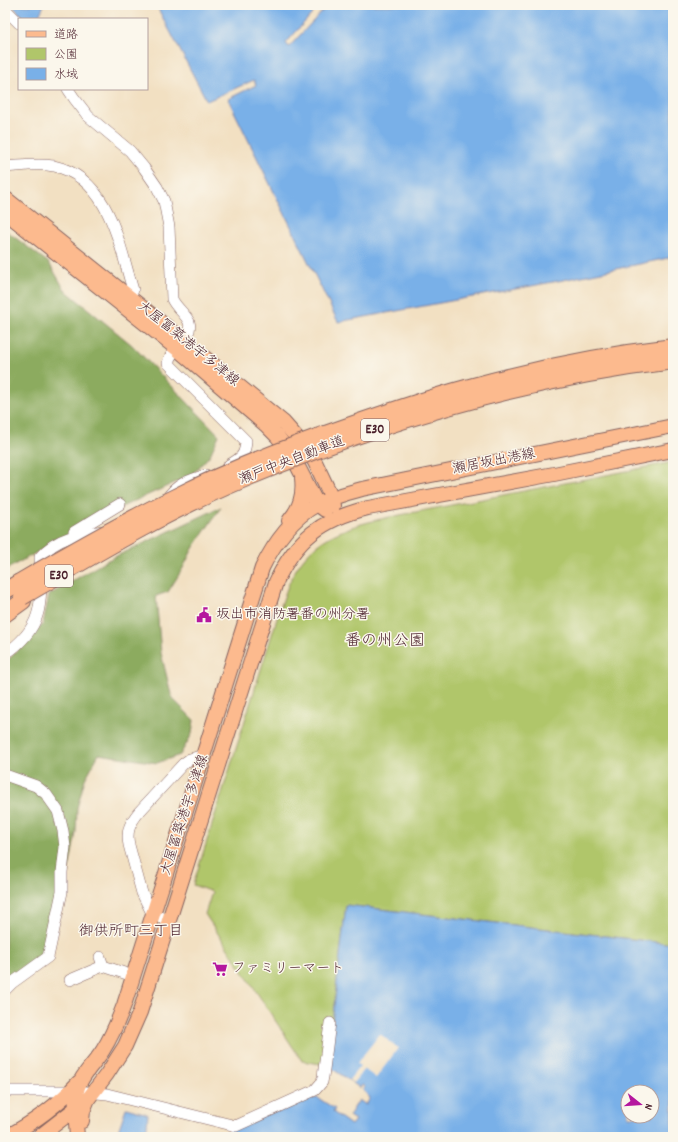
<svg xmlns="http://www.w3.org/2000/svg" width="678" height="1142" viewBox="0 0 678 1142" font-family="Dekko,'Klee One',sans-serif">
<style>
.green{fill:#b0c66a;stroke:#7d724a}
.forest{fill:#8cab5e;stroke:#6b6544}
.water{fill:#79b0e8;stroke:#62688a;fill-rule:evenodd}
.pier{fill:#f2e0c2}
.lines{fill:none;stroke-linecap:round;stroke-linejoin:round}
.minor-casing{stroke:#856360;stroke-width:12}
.major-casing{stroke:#856360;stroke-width:16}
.highway-casing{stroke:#856360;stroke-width:18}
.minor{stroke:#fff;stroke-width:11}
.major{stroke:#fcba8e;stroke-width:14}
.highway{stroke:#fcba8e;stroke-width:16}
.highway-bridge-casing{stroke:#856360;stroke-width:18;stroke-linecap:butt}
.highway-bridge{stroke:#fcba8e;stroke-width:16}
.labels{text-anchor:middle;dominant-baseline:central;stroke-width:3;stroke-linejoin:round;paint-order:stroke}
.shield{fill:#fbf7ec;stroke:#7f6065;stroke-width:1}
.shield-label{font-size:13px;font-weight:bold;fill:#4a1f2b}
.street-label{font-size:14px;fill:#4a1f2b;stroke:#fbf7ec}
.poi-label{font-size:14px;fill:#4a1f2b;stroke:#fbf7ec;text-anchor:start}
.neighbourhood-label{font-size:15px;fill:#4a1f2b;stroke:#fbf7ec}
.quarter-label{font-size:16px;fill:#4a1f2b;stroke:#fbf7ec}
</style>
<rect width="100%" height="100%" fill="#fbf7ec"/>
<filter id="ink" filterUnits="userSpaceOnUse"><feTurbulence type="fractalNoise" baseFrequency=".025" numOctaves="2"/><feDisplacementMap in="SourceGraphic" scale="8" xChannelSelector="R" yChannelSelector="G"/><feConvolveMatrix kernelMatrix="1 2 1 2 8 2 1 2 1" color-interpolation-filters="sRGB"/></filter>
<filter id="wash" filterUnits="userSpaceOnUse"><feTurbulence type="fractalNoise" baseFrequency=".012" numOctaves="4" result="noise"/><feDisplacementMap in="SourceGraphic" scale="16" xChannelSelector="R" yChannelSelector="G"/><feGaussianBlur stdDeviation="0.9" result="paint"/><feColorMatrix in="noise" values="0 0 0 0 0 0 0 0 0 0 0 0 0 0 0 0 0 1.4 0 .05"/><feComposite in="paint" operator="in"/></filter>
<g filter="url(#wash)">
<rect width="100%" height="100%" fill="#f2e0c2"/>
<path class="green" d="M673,462v482l-327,-39 -19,160 -25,-4 -97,-147 7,-22 -19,-7 88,-279c3,-9 6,-19 11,-29 20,-41 57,-51 98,-60z"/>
<path class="forest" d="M5,230l44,33 16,27 67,55 87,90 -9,20 -18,20 -84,38 -103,57z
M221,507l-29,43 -9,18 -15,24 -12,4 5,57 11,45 22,22 -2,14 -12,21 -23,8 -58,-9 -14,25 -8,29 -1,25 -6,31 -27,89 -38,38v-328l38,-39 6,-29 57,-34z"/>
<path class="water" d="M12,5h32l-5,11 -3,3h-12z
M156,5h164l-34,38 3,4 39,-42h345v252l-115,24 -220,41 -110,-223 28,-14 -2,-5 -47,21z
M346,905l327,39v193h-446l2,-9 81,-30h8l17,11 -2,3 18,13 4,-5 -6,-4 10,-16 7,5 4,-7 -7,-8 2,-3 -3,-2 -2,3 -33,-23zM628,1092h24v24h-24z
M126,1108l22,6 -2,23h-30z"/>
<path class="pier" d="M380,1034l18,14 -22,30 -12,-9 -11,14 -4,-3 11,-14 -3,-3z"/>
</g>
<g filter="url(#ink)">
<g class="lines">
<g class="minor-casing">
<path id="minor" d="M5,9l14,14
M68,89l6,9 14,18 42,35 14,17 13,19 7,14 5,26 3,72c4,9 13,14 17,23 5,15 -19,27 -21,41l78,78c-1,15 -5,17 -17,24
M5,167c16,-1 33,-4 49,-1 55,12 65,78 79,124l-3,7
M166,500c10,-16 23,-20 40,-25
M74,532l46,-28
M5,654c41,-28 36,-54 35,-97 17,-20 39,-23 64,-26
M5,775l31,11 10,8 12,17 5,20 2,16 -3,25v20l-14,65 -36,26 -7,7
M169,920l-16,-5 -11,-22 -13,-48c-3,-14 1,-22 10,-33l44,-48 7,-5 14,-4
M100,957l3,9 30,10
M70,980l33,-14
M5,1091h72l30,3 129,32 79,-36 7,-8 1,-5 7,-54"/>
</g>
<g class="major-casing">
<path id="major" d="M5,198l178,142 101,83 22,25 9,14 17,36 1,8
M5,212l171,136 91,78 10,10 16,21 24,47 8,6
M289,521c11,-13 15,-26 13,-43
M82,1121l1,-10 5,-12 19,-25 18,-28 15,-34 136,-430c20,-43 46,-63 92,-74l186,-34 119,-24
M6,1137c27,-14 52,-32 73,-55
M39,1137l41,-32
M77,1137c-1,-15 -3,-31 0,-46 2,-14 19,-29 26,-41 9,-14 15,-29 21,-45l65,-204 73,-233c12,-25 31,-51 56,-64 14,-7 29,-11 44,-15l311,-63"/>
</g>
<g class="highway-casing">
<path id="highway" d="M5,591l13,-8
M5,614l18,-13"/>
</g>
<use href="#minor" class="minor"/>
<use href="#major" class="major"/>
<use href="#highway" class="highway"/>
<g class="highway-bridge-casing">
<path id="highway-bridge" d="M18,583c51,-30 102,-59 155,-85 55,-28 114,-51 172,-71 40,-14 80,-28 121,-39 68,-19 137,-33 207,-41
M22,597c72,-42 143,-85 220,-117 137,-58 283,-101 431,-119"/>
</g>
<use href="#highway-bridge" class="highway-bridge"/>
</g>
</g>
<defs>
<g id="civic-bare" transform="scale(1.2)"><path d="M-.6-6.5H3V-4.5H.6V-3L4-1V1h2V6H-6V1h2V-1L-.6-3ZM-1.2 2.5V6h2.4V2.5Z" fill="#b5179e" stroke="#fbf7ec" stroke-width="2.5" paint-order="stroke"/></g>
<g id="supermarket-bare" transform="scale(1.2)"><path d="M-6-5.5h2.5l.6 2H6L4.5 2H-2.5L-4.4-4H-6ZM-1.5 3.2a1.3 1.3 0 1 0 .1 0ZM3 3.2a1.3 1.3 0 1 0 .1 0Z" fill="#b5179e" stroke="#fbf7ec" stroke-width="2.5" paint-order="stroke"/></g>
</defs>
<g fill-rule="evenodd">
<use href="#civic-bare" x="204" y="615"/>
<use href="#supermarket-bare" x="220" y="969"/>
</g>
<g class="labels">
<g class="shield">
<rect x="361" y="419" width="28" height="22" rx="3"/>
<rect x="45" y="565" width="28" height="22" rx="3"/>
</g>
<g class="shield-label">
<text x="375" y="430">E30</text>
<text x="59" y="576">E30</text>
</g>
<g class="street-label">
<text transform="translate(188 344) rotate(39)">大屋冨築港宇多津線</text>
<text transform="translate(292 461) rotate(-21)">瀬戸中央自動車道</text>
<text transform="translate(494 462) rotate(-11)">瀬居坂出港線</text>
<text transform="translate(185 815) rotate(-72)">大屋冨築港宇多津線</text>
</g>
<g class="poi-label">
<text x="216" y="615">坂出市消防署番の州分署</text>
<text x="232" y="969">ファミリーマート</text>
</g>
<g class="neighbourhood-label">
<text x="131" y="932">御供所町三丁目</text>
</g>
<g class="quarter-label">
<text x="385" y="641">番の州公園</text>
</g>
</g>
<rect width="678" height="1142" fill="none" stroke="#fbf7ec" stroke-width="20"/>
<rect x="18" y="18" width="130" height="72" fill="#fbf7ec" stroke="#b4a19f"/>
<rect x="26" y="31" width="20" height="6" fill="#fcba8e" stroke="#b4a19f"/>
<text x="54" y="38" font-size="12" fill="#4a1f2b">道路</text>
<rect x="26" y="48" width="20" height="12" fill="#b0c66a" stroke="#b4a19f"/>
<text x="54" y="58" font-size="12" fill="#4a1f2b">公園</text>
<rect x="26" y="68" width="20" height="12" fill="#79b0e8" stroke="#b4a19f"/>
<text x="54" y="78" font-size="12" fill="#4a1f2b">水域</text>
<g transform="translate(640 1104) rotate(107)"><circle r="19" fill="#fbf7ec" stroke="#b4a19f"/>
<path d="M0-3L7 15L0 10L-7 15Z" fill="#b5179e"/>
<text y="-6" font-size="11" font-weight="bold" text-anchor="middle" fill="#4a1f2b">N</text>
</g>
</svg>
